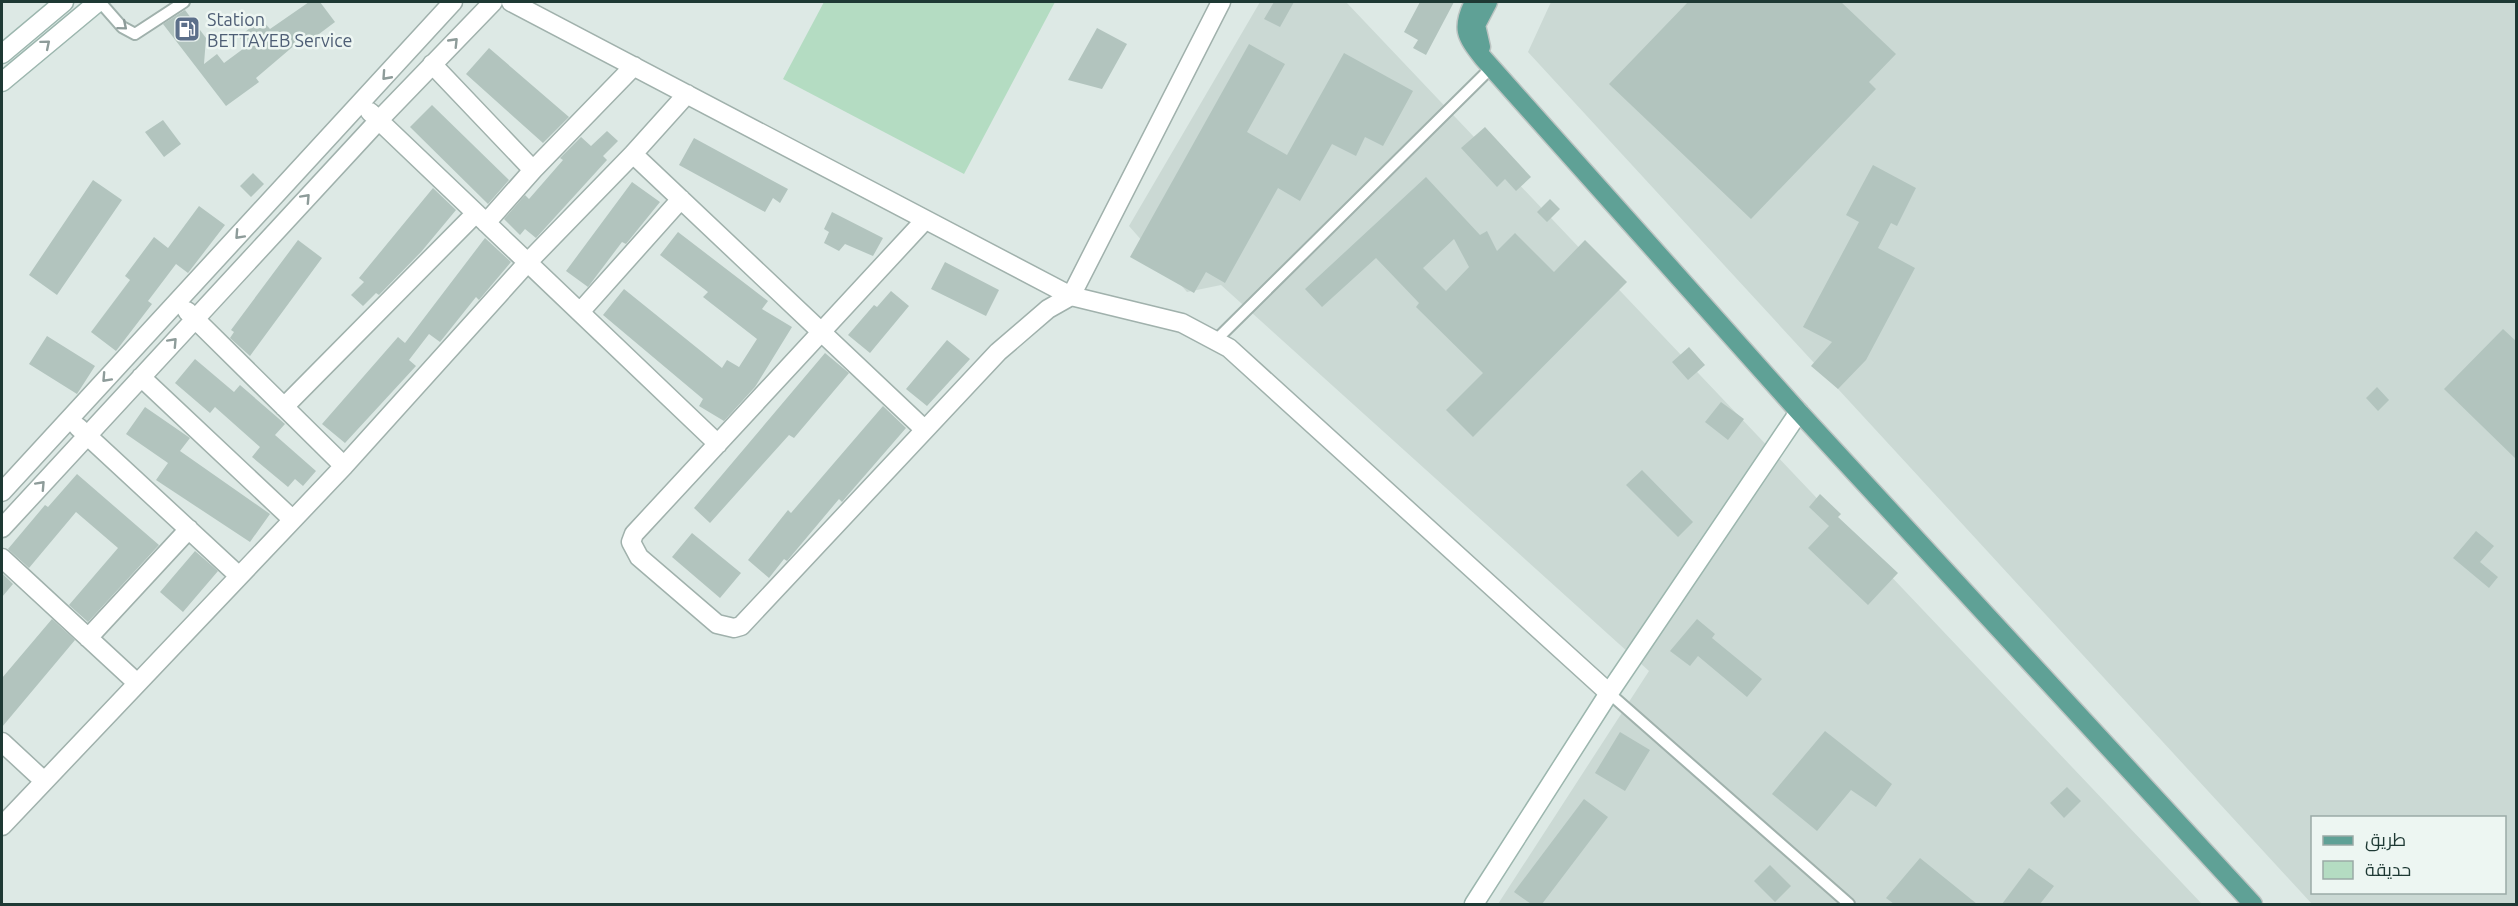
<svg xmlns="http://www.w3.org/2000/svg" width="2518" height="906" viewBox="0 0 2518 906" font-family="Ubuntu,Cairo,sans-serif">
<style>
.built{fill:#cbd9d4;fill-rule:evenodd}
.green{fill:#b4dcc2}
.building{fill:#b2c4be;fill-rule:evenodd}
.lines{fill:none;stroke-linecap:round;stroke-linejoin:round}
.lane-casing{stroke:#a0b1ac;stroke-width:14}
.street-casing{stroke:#a0b1ac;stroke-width:21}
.secondary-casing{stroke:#9cb6ae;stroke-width:21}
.primary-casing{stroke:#bcc4c2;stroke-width:21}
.lane{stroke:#fff;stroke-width:10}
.street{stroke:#fff;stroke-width:18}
.secondary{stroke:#fff;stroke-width:18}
.primary{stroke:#5fa196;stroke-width:18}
.oneway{stroke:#8e9c9a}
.labels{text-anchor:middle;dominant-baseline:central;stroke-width:5;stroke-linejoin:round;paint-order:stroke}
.service-label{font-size:18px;fill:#4e5e75;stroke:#edf6f2;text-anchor:start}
</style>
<rect width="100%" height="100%" fill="#dde9e5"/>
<path class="built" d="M1260,2h86l856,902h-704l151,-233 -428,-386 -34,7 -58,-66z
M1551,2h965v902h-204l-784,-852zM2312,818h192v74h-192z"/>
<path class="green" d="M824,2h231l-91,172 -181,-95z"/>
<path class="building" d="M309,2h11l15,20 -28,21 -4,-5 -47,40 3,4 -33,24 -63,-82 22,-14 21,28 -2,26 13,-10 7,9 23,-17 -8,-9 22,-18 9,10z
M1274,2h20l-14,25 -16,-8z
M1420,2h34l-28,53 -13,-7 5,-8 -14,-8z
M1688,2h153l55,52 -27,28 7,7 -125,130 -142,-135z
M1097,28l30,16 -25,45 -34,-9z
M1249,44l36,20 -38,68 40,23 57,-102 69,38 -30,55 -18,-9 -9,19 -24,-12 -32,57 -22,-13 -53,95 -19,-11 -12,21 -64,-36z
M489,48l80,69 -26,26 -77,-69z
M432,105l77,75 -21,24 -78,-77z
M163,120l18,24 -17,13 -19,-25z
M1485,127l46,50 -15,14 -11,-12 -8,8 -36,-39z
M607,131l11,10 -15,15 4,4 -71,78 -11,-9 -5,6 -16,-16 21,-24 4,4 34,-39 -3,-2 21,-21 10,9z
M694,138l94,51 -8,14 -7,-5 -8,14 -86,-47z
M1873,165l43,23 -19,38 -6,-3 -13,25 37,20 -49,92 -28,29 -27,-23 21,-24 -29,-15 56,-105 -13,-7z
M253,173l11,11 -13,13 -11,-11z
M1426,177l54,58 7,-4 10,20 18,-18 39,39 31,-32 42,42 -154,155 -27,-27 37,-37 -67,-66 3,-4 -43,-45 -54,49 -17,-18zM1454,239l15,28 -23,24 -23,-23z
M93,180l29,20 -65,95 -28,-20z
M632,182l28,20 -34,42 -4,-2 -34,45 -22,-16z
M433,188l23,22 -35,42 -42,43 -3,-2 -13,13 -12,-11 13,-13 -5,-4z
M1550,199l10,10 -13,13 -10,-10z
M199,206l26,19 -37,48 -12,-9 -28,37 4,3 -36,47 -25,-19 39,-52 -5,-4 29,-39 14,11z
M832,212l51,26 -10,18 -28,-12 -6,7 -15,-8 5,-11 -5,-3z
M678,232l90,69 -6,8 30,18 -37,60 -31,34 -25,-15 4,-7 -100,-84 21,-26 98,79 5,-8 12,7 18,-28 -54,-42 5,-5 -48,-37z
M485,238l26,24 -32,38 -3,-3 -36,45 -11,-8 -20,26 7,6 -71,77 -23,-19 76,-87 7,6z
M298,240l24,18 -72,98 -20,-18 4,-6 -3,-2z
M945,262l54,28 -13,26 -55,-27z
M891,291l18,15 -39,47 -22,-18 26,-30 3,2z
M2503,329l14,13v118l-73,-71z
M47,336l48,30 -18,28 -48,-30z
M947,340l23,19 -43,47 -21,-17z
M1689,347l16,18 -17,15 -16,-18z
M825,353l24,20 -55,65 -5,-3 -79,88 -16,-15z
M195,359l39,33 6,-7 45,39 -10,11 41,36 -13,15 -8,-7 -7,8 -36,-30 8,-10 -45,-40 -5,6 -35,-30z
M2377,387l12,13 -11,11 -12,-13z
M1721,402l23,17 -16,21 -23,-18z
M883,406l23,22 -59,68 -5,6 -3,-3 -52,62 -3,-2 -15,19 -21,-18 40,-50 3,3z
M145,407l45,31 -10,13 90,63 -20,28 -94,-62 12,-17 -42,-29z
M1642,470l51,52 -15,15 -52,-52z
M77,474l82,71 -71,77 -19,-17 49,-57 -42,-36 -47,56 -21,-19 37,-44 3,2z
M1820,494l21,20 -3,3 60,56 -30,32 -60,-57 21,-22 -20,-19z
M2476,531l18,15 -14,16 18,15 -9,11 -36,-30z
M692,533l49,40 -21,25 -48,-41z
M195,551l23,20 -35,41 -23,-20z
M2,573l11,11 -11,13z
M52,619l23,21 -73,87v-49z
M1697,619l18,15 -3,4 50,41 -15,18 -49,-41 -8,10 -20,-15z
M1825,731l67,53 -16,23 -25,-17 -34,41 -45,-37z
M1620,732l30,18 -25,41 -30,-18z
M2067,787l14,14 -17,17 -14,-15z
M1584,799l24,18 -66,87h-11l-17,-12z
M1920,858l57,46h-83l-8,-6z
M1770,865l21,21 -16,16 -21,-21z
M2029,868l25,18 -14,18h-38z"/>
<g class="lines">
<g class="lane-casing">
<path id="lane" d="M100,2l22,25 13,7 49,-32
M1216,340l275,-272
M1609,693l240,211"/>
</g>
<g class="street-casing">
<path id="street" d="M511,2l560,294 111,27 47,25 380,345
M432,64l101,106 101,-104
M370,112l348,332
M633,154l291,275
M925,220l-291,314 -3,8 8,15 78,67 17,4 7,-2 257,-274 50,-43 23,-13 150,-294
M486,223l47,-53
M187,311l157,155
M580,312l101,-113
M141,377l151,142
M284,407l192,-194
M78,427l160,148
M2,492l451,-490
M2,528l377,-408 114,-118
M2,558l134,124
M88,638l101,-109
M2,742l42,39
M2,826l342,-360 184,-204 105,-108 54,-60"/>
</g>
<g class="secondary-casing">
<path id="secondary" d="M2,54l62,-52
M2,82l96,-80
M1474,904l135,-211 190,-281"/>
</g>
<g class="primary-casing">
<path id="primary" d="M1474,2c-13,26 -9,33 9,56l316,354 454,492
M1481,47l-5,-22 12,-23"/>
</g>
<use href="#lane" class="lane"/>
<use href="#street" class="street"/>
<use href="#secondary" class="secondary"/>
<use href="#primary" class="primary"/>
</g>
<defs><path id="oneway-chevron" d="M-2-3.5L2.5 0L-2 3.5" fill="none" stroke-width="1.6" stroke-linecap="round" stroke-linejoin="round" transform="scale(1.5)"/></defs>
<g class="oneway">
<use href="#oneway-chevron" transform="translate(123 26) rotate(40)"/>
<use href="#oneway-chevron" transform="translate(454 42) rotate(-46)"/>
<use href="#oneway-chevron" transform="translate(46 44) rotate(-40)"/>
<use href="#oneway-chevron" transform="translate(386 76) rotate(132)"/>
<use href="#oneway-chevron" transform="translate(306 198) rotate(-47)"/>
<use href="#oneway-chevron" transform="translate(239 235) rotate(133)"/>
<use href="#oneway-chevron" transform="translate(173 342) rotate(-47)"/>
<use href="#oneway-chevron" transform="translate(106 378) rotate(133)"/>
<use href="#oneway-chevron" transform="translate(41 485) rotate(-47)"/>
</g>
<defs>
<g id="fuel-square" transform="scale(1.35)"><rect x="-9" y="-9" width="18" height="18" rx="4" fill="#5c6f8a" stroke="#edf6f2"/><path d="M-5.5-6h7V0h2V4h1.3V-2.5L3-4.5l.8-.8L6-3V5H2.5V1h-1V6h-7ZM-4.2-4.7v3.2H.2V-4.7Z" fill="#fff"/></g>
</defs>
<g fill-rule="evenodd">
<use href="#fuel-square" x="187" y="29"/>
</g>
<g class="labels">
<g class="service-label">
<text x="207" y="19">Station<tspan x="207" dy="21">BETTAYEB Service</tspan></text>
</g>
</g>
<rect width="2518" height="906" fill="none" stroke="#1e3934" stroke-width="6"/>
<rect x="2311" y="816" width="195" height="78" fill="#edf6f2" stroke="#9aaaa6" stroke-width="1.5"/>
<rect x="2323" y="836" width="30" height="9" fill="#5fa196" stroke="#9aaaa6" stroke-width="1.5"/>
<text x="2365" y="846" font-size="18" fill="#1e3934">طريق</text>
<rect x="2323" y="861" width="30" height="18" fill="#b4dcc2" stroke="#9aaaa6" stroke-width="1.5"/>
<text x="2365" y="876" font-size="18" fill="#1e3934">حديقة</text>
</svg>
